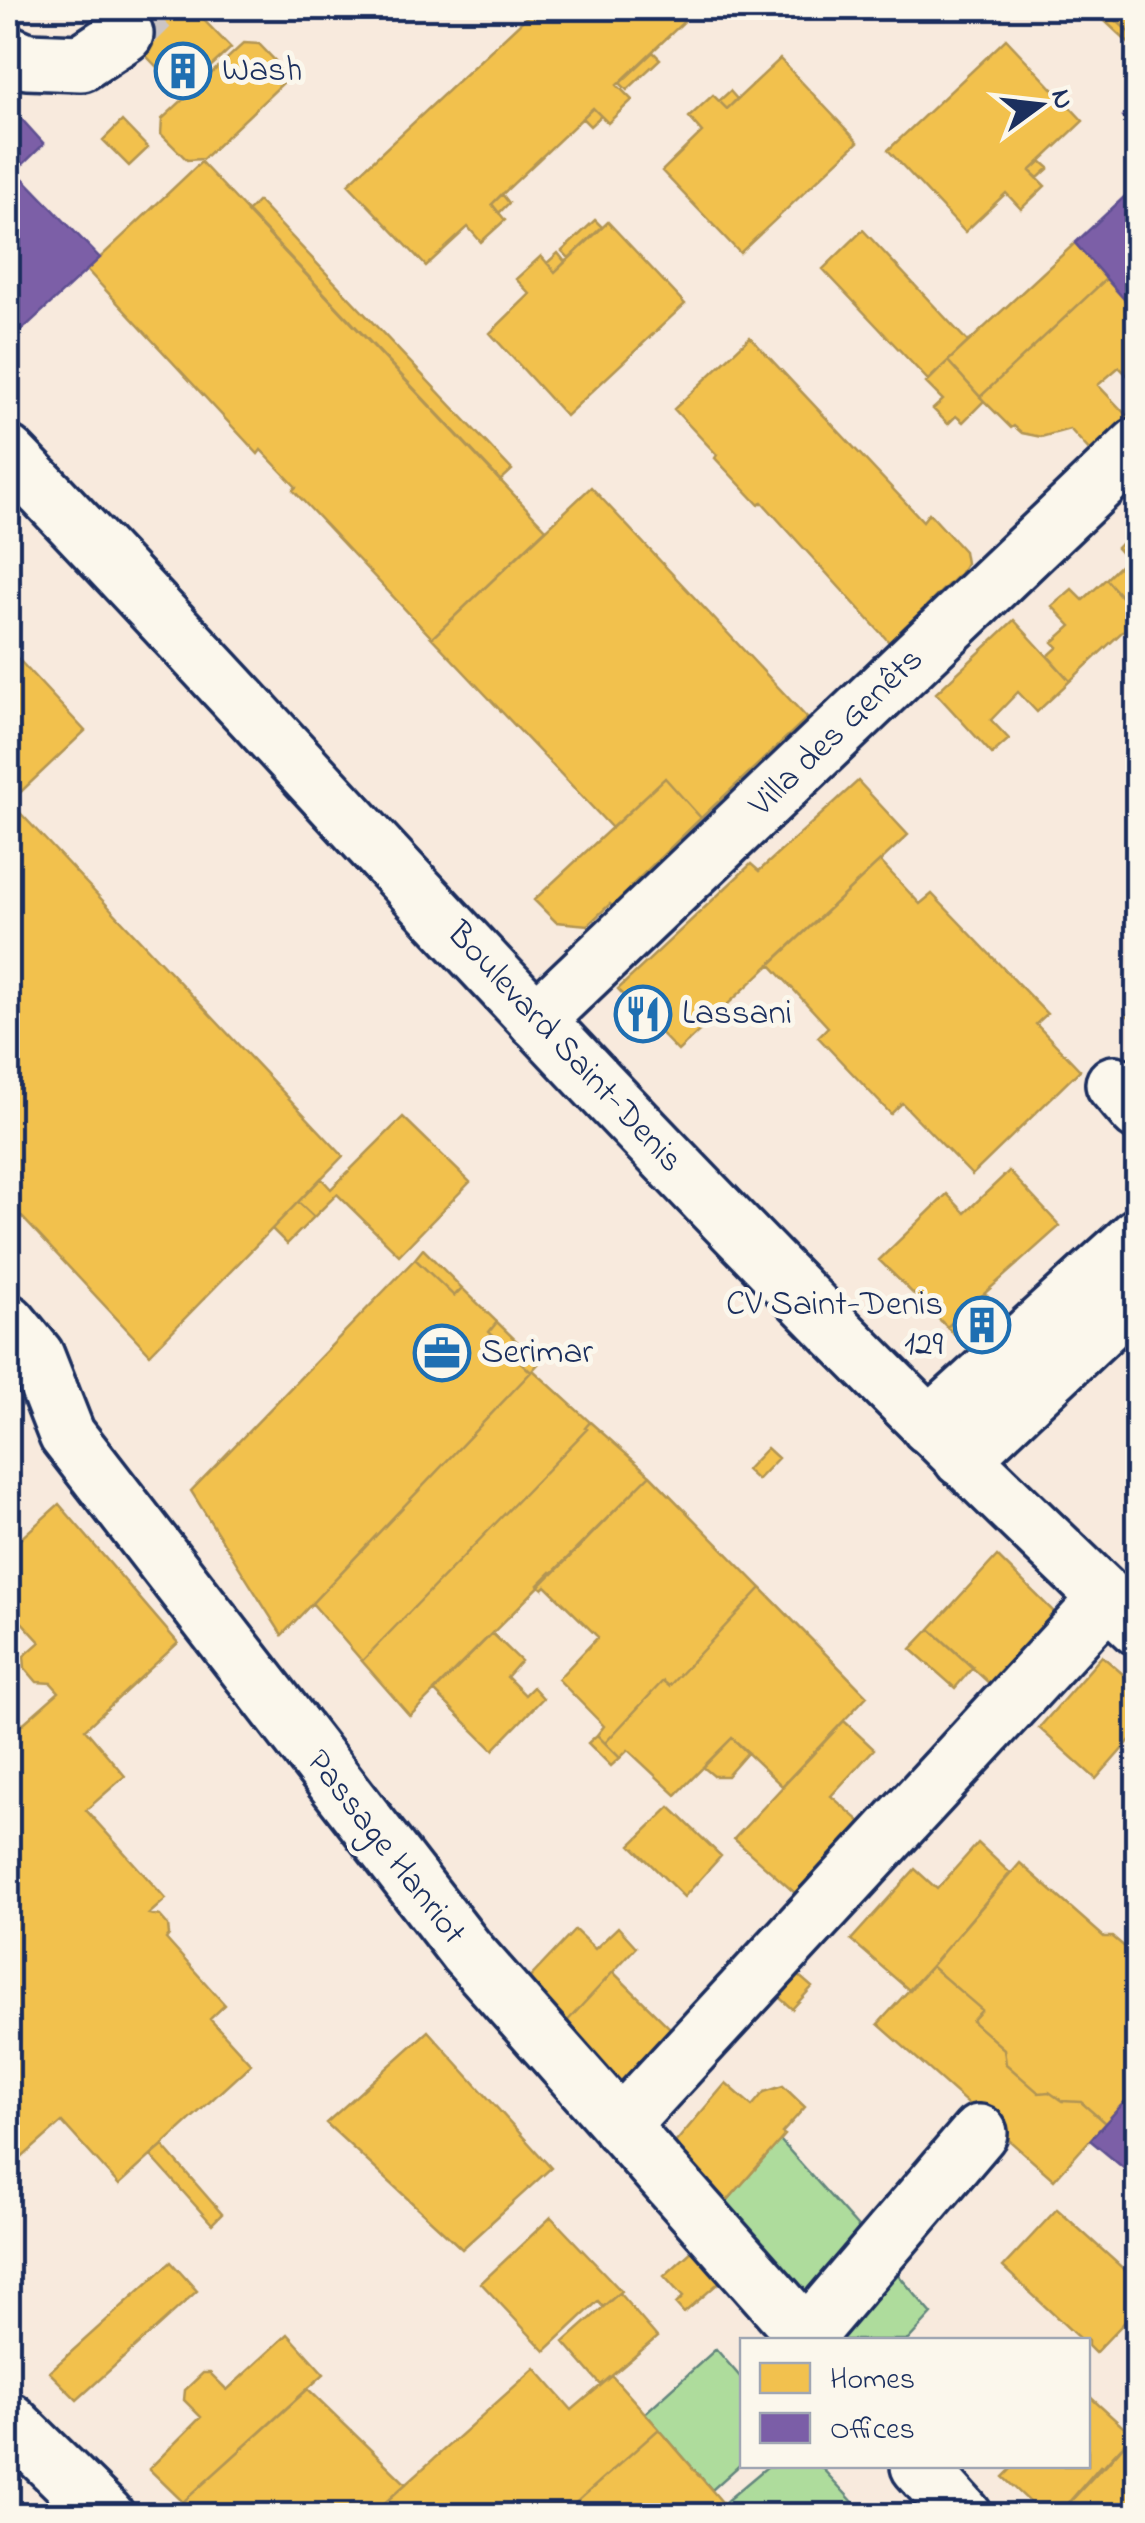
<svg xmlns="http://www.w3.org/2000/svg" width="1145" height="2523" viewBox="0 0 1145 2523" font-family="'Indie Flower',sans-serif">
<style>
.green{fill:#aedc9c;stroke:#64867d;stroke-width:2.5}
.homes{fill:#f2c14e;stroke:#b29553;stroke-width:2.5}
.offices{fill:#7b5ea7;stroke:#5e5091;stroke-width:2.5}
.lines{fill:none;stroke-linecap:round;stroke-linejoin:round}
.minor-tunnel{stroke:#ccc5c4;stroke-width:55;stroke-dasharray:55 28;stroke-linecap:butt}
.minor-casing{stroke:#1b2f5e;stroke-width:62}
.major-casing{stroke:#1b2f5e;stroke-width:62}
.minor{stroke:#fbf7ec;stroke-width:55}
.major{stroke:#fbf7ec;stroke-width:55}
.labels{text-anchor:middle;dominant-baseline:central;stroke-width:10;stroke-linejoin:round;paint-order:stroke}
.poi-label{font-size:35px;fill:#1b2f5e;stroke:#fbf7ec;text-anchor:start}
.street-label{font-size:35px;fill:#1b2f5e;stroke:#fbf7ec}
</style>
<rect width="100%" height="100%" fill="#f8eadd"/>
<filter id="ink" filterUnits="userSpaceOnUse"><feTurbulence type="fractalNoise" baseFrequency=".01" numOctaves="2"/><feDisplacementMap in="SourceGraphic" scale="20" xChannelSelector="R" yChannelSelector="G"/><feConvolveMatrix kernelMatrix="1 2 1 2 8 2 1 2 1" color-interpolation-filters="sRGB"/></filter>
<g filter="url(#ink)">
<path class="green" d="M780,2140l84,94 -63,69 -81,-94z
M894,2270l38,44 -24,26h-76z
M716,2349l26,30v84l-30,27 -67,-77z
M768,2466h52l44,48 -130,1 -10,-12z"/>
<path class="homes" d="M100,8h92l39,40 -49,45z
M536,8h175l-9,8 -6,-6 -79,75 15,15 -24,23 -15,-15 -101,96 13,16 -24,22 -13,-15 -42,39 -78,-82z
M1091,8h11l36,32v12z
M1102,8h36v32z
M1006,39l77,82 -53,50 15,15 -24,23 -15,-16 -41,39 -77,-82z
M244,43l15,1 25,26 -1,13 -80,76 -16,1 -26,-26 1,-15z
M653,52l7,7 -33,31 -7,-7z
M780,59l78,83 -118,111 -78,-82 40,-39 -13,-15 24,-22 14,14z
M730,91l7,8 -10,10 -8,-8z
M593,108l8,8 -11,10 -8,-8z
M122,121l26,27 -19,18 -26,-26z
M1041,161l8,7 -11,10 -8,-7z
M201,162l345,367 -114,109 -139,-148 3,-3 -35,-37 -3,4 -171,-184z
M502,194l7,9 -10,10 -7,-9z
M258,201l254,269 -12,11 -253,-269z
M595,220l7,7 -33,31 -7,-7z
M608,222l77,82 -119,112 -76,-83 40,-39 -14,-15 25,-23 14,16z
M863,230l105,112 -40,38 -105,-111z
M1075,243l31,36 -126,118 -32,-36z
M558,253l7,9 -10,10 -8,-9z
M1106,279l32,36v53l-10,8 -9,-9 -21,18 31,33 -37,35 -22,-24 -29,8 -19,-4 -8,-7 -3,2 -31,-31z
M750,337l173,184 6,-8 35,38 2,12 -6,11 -71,68 -127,-140 -3,3 -44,-47 2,-3 -43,-46z
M948,361l36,40 -21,21 -7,-6 -8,8 -15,-15 10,-9 -17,-17z
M591,487l216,231 -106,100 -36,-40 -53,50 -180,-190z
M1136,528l2,2v85l-32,-36 21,-20 -10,-11z
M957,576l8,8 -31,29 -7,-8z
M1106,579l32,38 -68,64 -22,-25 10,-9 -5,-5 18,-16 -19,-20 20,-17 11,11z
M1014,620l56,61 -33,31 -19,-20 -27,28 18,19 -17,15 -56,-61z
M8,648l77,83 -77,73z
M665,778l36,40 -70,68 3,3 -20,19 -4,-4 -22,21 -32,-3 -22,-22z
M858,781l50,54 -230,216 -60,-62 133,-125 8,7z
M10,802l333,354 -193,198 -142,-152z
M880,861l40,43 12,-10 115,120 -11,10 44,46 -108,105 -70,-72 -11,11 -73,-77 10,-10 -58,-63z
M1138,1004v22l-11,-11z
M403,1117l67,65 -71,73 -62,-61 -23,23 -16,-15 23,-24 10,11z
M1009,1171l51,55 -113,101 -68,-67 68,-66 18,19z
M298,1202l16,15 -27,27 -15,-15z
M423,1249l39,39 -8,8 -39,-37z
M415,1259l39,37 8,-8 35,34 -8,10 42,40 -249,263 -91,-144z
M985,1294l32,29 -37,37 -33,-33z
M497,1322l42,41 -8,9 -42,-40z
M533,1370l57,52 -5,6 2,1 -225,232 -50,-58z
M590,1422l60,53 -240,241 -48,-55 225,-232 -2,-1z
M767,1448l11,10 -21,22 -11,-10z
M650,1475l111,113 -92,98 -6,-5 -58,62 -8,-8 7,-9 -46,-47 40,-42 -52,-51 -3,3 -5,-4 13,-13 2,2z
M59,1504l119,139 -93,86 40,47 -39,34 80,89 -17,15 11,2 8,9 1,10 -3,4 59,66 -15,14 41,45 -132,121 -57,-63 -54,48v-433l8,1 2,-10 41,-36 -8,-9 -14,-1 -12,-14 -1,-12 16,-14 -32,-35v-57z
M997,1556l58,57 -65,71 -60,-55z
M761,1588l106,108 -85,90 -50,-48 -56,57 -48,-45 -8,8 -15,-15 58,-62 6,5z
M930,1629l43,38 -18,21 -44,-39z
M492,1633l29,28 -14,16 18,18 8,-8 10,11 -50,52 -59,-59z
M1102,1656l36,31v44l-42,48 -57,-51z
M844,1721l30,28 -43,47 30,26 -66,71 -61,-54z
M597,1735l23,23 -9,8 -23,-23z
M732,1738l16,14 -21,24h-13l-11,-9z
M670,1807l51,49 -37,41 -53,-52z
M978,1843l32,30 -100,118 -59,-51 64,-71 22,20z
M1020,1863l84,74h9l25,21v129l-33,36 -24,-21 -19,-1 -13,-9 -10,1 -33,-29 -2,-15 -32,-28 10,-11 -51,-44z
M618,1927l18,20 -75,81 -38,-43 52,-55 20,19z
M931,1966l51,44 -10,11 32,28 2,15 33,29 10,-1 13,9 19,1 24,21 -51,57 -176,-156z
M790,1968l22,19 -20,22 -21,-19z
M613,1972l57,56 -56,61 -53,-61z
M428,2031l123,137 -89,81 -136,-126z
M726,2083l26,23 12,-14 19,-6 22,21 -23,26 3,2 -65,74 -51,-59z
M163,2146l59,68 -10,10 -61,-68z
M1057,2209l81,73v26l-43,45 -7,-7v-6h-7l-78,-73z
M551,2217l70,74 -18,16 -5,-6 -53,50 -64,-68z
M703,2241l28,31 -47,41 -8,-9 7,-7 -19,-21z
M171,2262l26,29 -120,109 -28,-28z
M619,2293l38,44 -56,48 -37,-43z
M288,2334l36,40 -141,128 -34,-33 52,-52 -17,-17 1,-10 18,-17h7l17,17z
M535,2368l37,42 40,-34 47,53 -98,87h-191z
M308,2389l98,95 -36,32h-173l-14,-14z
M1088,2395l44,40 -75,81h-12l-42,-39 11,-11h74z
M659,2429l75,87h-173z
M1138,2429v87h-81l44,-51 3,2z"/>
<path class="offices" d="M1138,102v29l-15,-15z
M8,104l36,40 -28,27 84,87 -92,85z
M1138,184v131l-63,-72z
M1138,2087v93l-48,-40z"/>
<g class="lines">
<path class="minor-tunnel" d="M125,34l26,-26"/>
<g class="minor-casing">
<path id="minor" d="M8,53l19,8 54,2 44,-29
M536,1020l602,-574
M1114,1084l24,28
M8,1322l28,34 31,79 399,516 344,389
M929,1426l209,-190
M962,1459l176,-166
M620,2126l487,-527
M806,2336l173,-203
M8,2420l98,96
M919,2466l45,50"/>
</g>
<g class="major-casing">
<path id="major" d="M8,454c178,184 349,376 525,562 196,209 396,414 605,611"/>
</g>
<use href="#minor" class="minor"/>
<use href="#major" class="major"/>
</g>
</g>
<defs>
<g id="building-ring" transform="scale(2.875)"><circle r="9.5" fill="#fbf7ec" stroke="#1f6fb2" stroke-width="1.5"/><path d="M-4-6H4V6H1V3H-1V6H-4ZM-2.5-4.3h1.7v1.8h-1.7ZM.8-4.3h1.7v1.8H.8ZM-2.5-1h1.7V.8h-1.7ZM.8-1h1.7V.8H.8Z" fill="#1f6fb2"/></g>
<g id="restaurant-ring" transform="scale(2.875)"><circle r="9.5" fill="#fbf7ec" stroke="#1f6fb2" stroke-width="1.5"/><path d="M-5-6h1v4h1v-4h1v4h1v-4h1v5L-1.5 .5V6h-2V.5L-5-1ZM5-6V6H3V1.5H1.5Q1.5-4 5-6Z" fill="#1f6fb2"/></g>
<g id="office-ring" transform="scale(2.875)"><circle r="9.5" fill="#fbf7ec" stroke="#1f6fb2" stroke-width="1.5"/><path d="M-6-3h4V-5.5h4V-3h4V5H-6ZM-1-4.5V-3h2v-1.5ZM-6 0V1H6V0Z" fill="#1f6fb2"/></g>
</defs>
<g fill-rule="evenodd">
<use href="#building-ring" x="183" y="71"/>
<use href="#restaurant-ring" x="643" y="1014"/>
<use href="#building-ring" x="982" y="1325"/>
<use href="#office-ring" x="442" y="1353"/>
</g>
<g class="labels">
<g class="poi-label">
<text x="222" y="71">Wash</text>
<text x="682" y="1014">Lassani</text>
<text x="943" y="1305" text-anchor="end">CV Saint-Denis<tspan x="943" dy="40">129</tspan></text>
<text x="481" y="1353">Serimar</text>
</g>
<g class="street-label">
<text transform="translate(837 733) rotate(-44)">Villa des Genêts</text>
<text transform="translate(564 1048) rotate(47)">Boulevard Saint-Denis</text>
<text transform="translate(385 1848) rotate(52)">Passage Hanriot</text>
</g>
</g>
<rect width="1145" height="2523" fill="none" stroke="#fbf7ec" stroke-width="40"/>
<rect x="20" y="20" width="1105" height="2483" fill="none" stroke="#1b2f5e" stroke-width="4" filter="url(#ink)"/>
<rect x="740" y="2338" width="350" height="130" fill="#fbf7ec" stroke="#a1a7b3" stroke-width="2.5"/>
<rect x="760" y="2363" width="50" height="30" fill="#f2c14e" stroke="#a1a7b3" stroke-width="2.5"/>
<text x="830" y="2388" font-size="30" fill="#1b2f5e">Homes</text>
<rect x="760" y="2413" width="50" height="30" fill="#7b5ea7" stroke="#a1a7b3" stroke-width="2.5"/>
<text x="830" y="2438" font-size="30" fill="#1b2f5e">Offices</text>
<g transform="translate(1040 105) rotate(75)" stroke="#fbf7ec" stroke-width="8" paint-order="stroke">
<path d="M0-8L18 38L0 25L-18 38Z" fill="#1b2f5e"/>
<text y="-15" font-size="28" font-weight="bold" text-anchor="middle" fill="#1b2f5e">N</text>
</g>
</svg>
